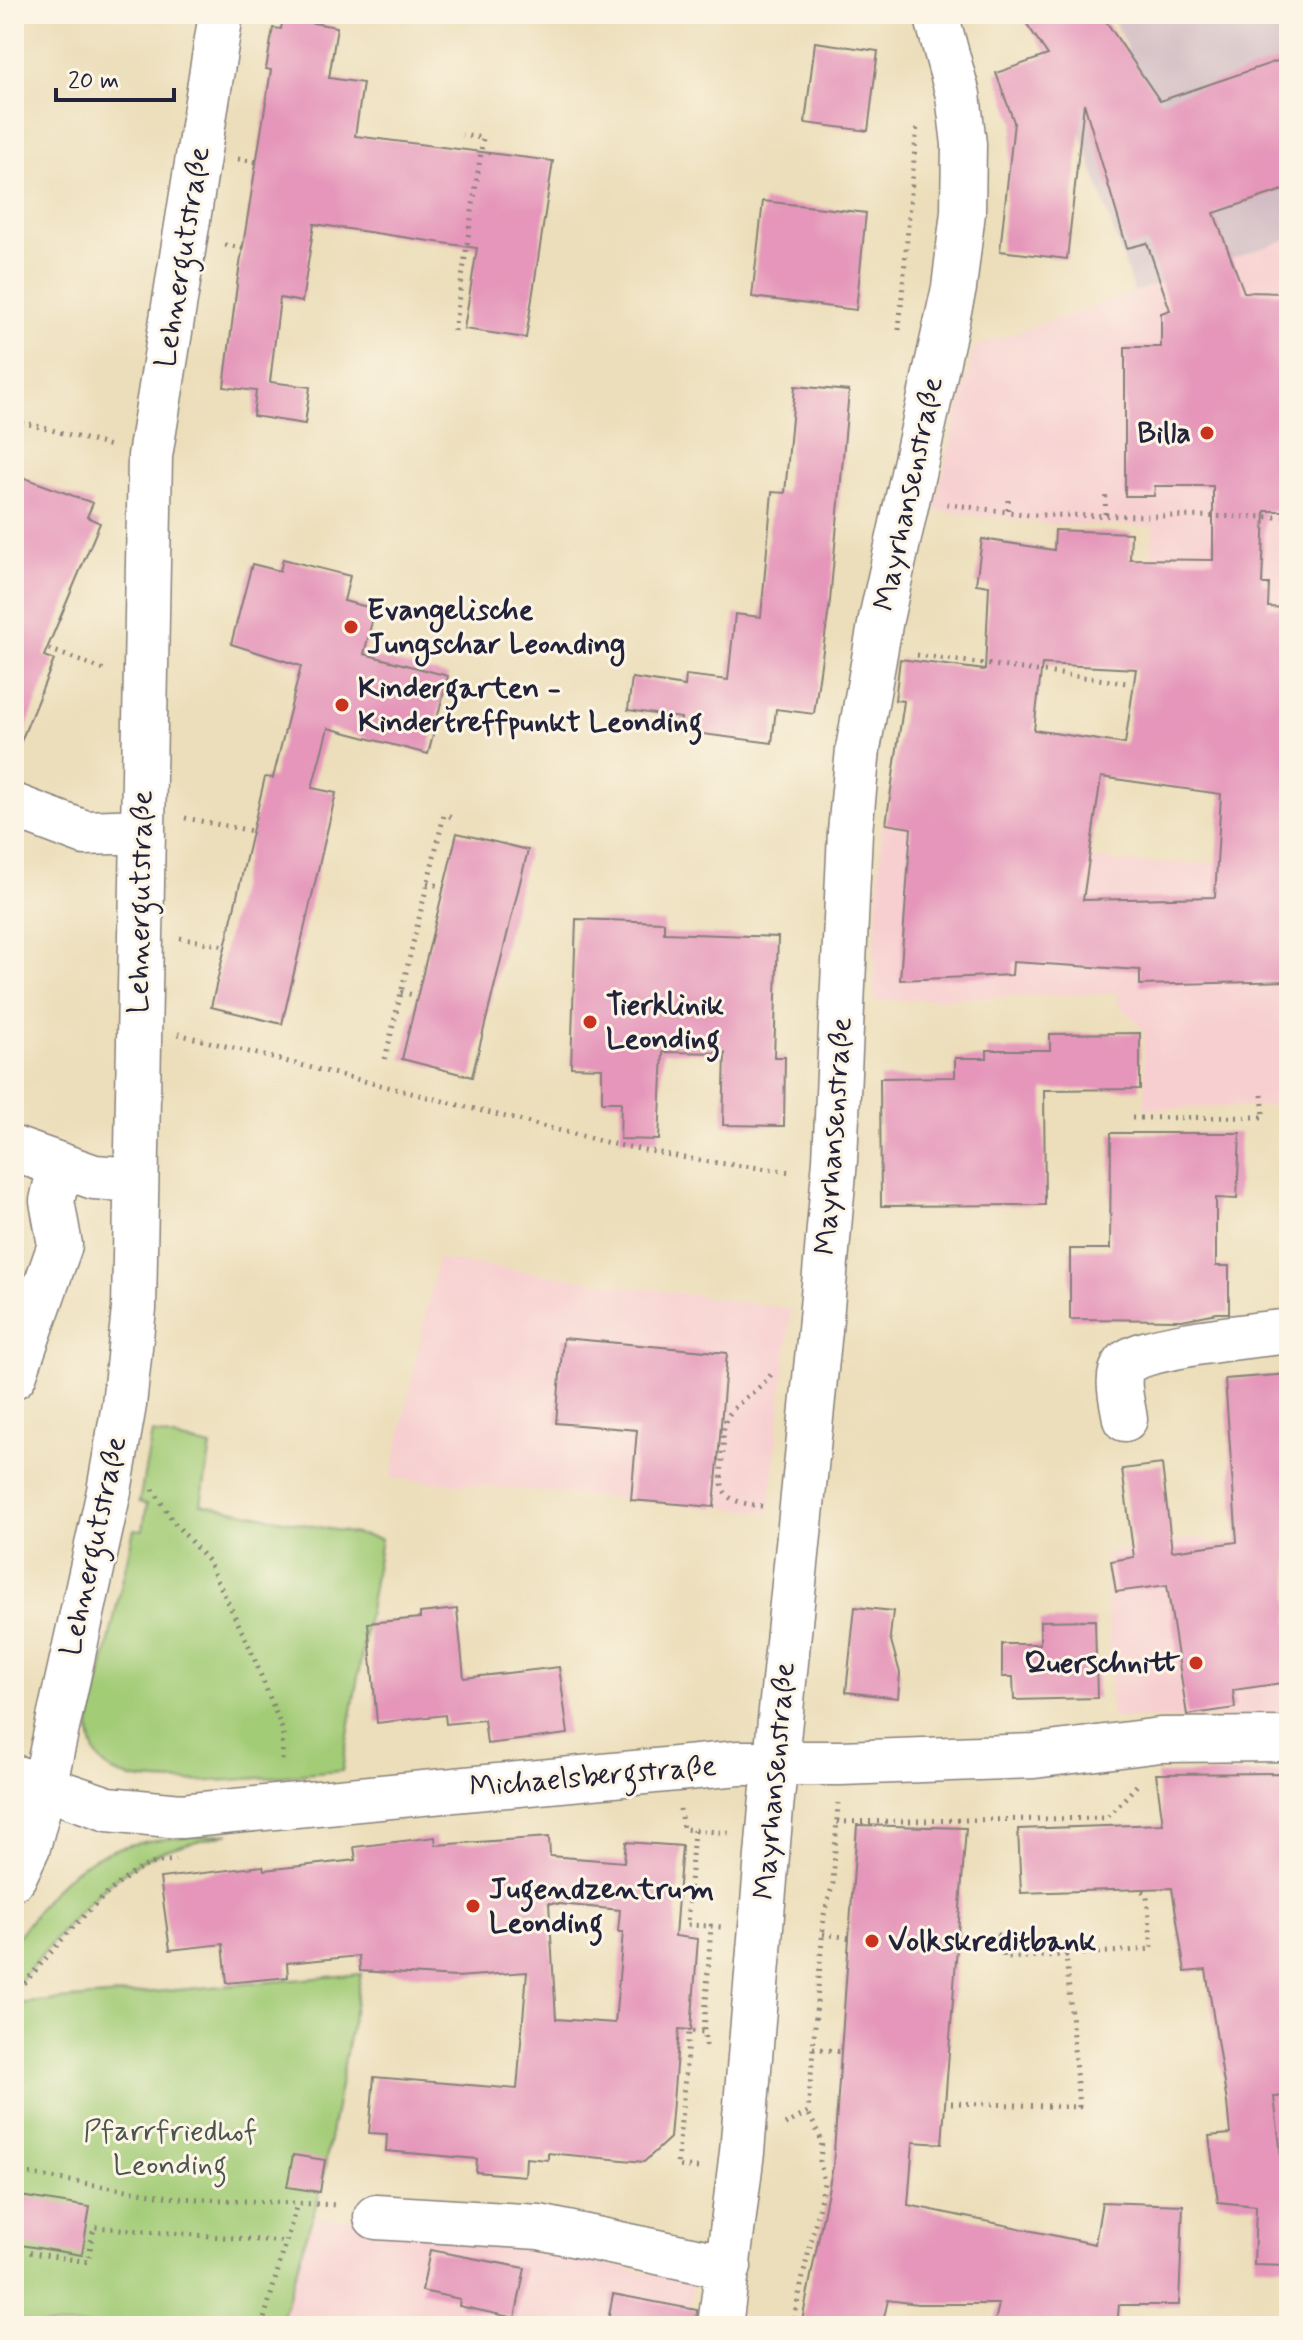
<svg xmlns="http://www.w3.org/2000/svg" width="1303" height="2340" viewBox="0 0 1303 2340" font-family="Mynerve,sans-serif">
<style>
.built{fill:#f7cfd0}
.industrial{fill:#d2bdc5}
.green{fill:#a3cc77;stroke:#627759;stroke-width:2}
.building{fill:#e596ba;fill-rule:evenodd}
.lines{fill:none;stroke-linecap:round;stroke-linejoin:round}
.minor-casing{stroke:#87807a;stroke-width:47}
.path{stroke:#87807a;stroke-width:5;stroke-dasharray:2 6;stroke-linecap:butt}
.minor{stroke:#fff;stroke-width:44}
.poi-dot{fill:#c8321e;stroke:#fcf5e5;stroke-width:3}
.labels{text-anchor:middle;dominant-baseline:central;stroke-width:6;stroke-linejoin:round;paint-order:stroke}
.street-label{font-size:30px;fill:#22223b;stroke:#fcf5e5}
.poi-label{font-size:30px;font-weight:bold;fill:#22223b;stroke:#fcf5e5;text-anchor:start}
.park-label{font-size:30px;fill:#49554d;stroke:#fcf5e5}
</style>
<rect width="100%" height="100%" fill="#fcf5e5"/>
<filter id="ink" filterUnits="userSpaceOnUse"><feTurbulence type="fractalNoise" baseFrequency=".0125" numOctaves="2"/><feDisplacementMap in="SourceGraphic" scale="16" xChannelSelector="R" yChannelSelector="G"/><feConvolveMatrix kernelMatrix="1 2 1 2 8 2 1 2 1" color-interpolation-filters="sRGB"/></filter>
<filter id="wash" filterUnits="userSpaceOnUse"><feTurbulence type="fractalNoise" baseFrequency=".006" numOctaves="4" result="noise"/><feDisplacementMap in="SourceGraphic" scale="32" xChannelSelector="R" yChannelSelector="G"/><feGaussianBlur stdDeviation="1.8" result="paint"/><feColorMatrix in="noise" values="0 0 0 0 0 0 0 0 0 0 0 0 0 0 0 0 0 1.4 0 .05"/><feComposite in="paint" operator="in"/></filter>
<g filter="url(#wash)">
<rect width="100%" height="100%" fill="#ecdeba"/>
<path class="built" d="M1289,239v438l-144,1 8,-152 -97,-1 -122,-15 40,-163z
M882,825l245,38h162v242l-144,4 -1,-79 -28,-29 4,-8 -246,8v-46z
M437,1259l354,50 -22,203 -378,-34z
M1204,1537l23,22 62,2v157h-178l-5,-165z
M313,2218l42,1 173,29 162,34 2,7 -4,37h-409z"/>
<path class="industrial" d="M1110,14h179v225l-155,53 -67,-200 61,-43z"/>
<path class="green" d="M152,1433l59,14 -10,57 180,35 -39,232c-49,3 -190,22 -229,1 -18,-11 -23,-27 -23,-47l44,-196 9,1 4,-26 -8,-2z
M230,1833c-22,6 -45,10 -66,18 -61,21 -109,90 -150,137 0,-13 -3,-31 0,-43 3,-11 15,-22 21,-31 52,-77 110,-73 195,-81z
M361,1974l-41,218 -41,134h-265v-322z"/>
<g id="blocks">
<path class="building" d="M1020,14h81l59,87 129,-44v131l-75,25 30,79 45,1v218h-24l-3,73h7l-1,23 21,1v373l-149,4v-15l-127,-8 -1,13 -112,5 11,-152 -25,-4 18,-123 -9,-1 5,-41 85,11 4,-84 -13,-2 6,-45 72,11 1,-20 76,3 -1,26 83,1v-74h-58l-1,10h-29v-149h36v-34l9,-3 -23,-67 -20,5 -43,-145 -17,156 -67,-8 14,-129 -18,-49 52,-18zM1042,664l94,5 -11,75 -91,-14zM1101,777l120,17 -6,103 -132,3z
M283,18l54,9 -8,51 34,5 -8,53 198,25 -27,177 -62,-9 13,-81 -163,-24 -12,78 -22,-4 -10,84 40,5 -5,37 -52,-8 3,-25 -32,-4 14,-110 33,-207 -5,-1 7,-41 8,1z
M815,42l63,9 -10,80 -63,-8z
M763,201l103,12 -10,97 -104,-13z
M795,386l54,5 -19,210 -16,113 -38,-5 -4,34 -93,-12 2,-13 -53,-8 4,-32 53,8 1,-11 42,5 7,-66 26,3 11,-125 13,1z
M22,477l71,26 -6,14 13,6 -56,133 10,4 -39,96 -1,-260z
M283,559l67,17 -6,25 31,8 -11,45 84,22 -20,78 -100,-26 -16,60 24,5 -54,231 -71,-17 54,-230 8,1 28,-112 -70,-22 21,-80 28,7z
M457,833l71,17 -56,227 -70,-18z
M576,919l88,3v11l114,4 -4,120h11l-1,69 -61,-1 2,-72 -62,-1 -4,88 -39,-1 1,-37h-19v-34l-31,-1z
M1140,1033v56l-96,1 1,115 -164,1 -1,-128 75,-1v-19h32v-8h63v-16z
M1111,1133h129l-3,66 -21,-1v68h13v47h-12l-35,7 -112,-1v-70h40z
M563,1338l164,15 -13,154 -83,-7 6,-70 -81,-7z
M1289,1374v308l-56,8 2,18 -48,7 -20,-130 -51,7 -5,-31 23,-4 -12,-88 40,-5 10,87 65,-9 -12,-163z
M855,1607l38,4 -3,26 10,36 -2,25 -52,-6z
M457,1609l7,69 95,-11 9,67 -81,10 -3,-24 -38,4 -1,-9 -68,8 -9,-100 52,-5v-5z
M1095,1620l2,78 -83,2 -1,-23h-11v-33h38v-23z
M1289,1773v323l-15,1 15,124v45l-35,-1 2,-59 -38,-4 -9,-66 21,-2 -3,-31 -21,-133 -21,2 -13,-84 -151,5 -3,-64 145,-5 -7,-50z
M857,1825l109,3 -24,316 -29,-2 -5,63 187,39 7,-42 81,3 -4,100h-60l-2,21h-123l5,-22h-81l-30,-4 -6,26h-81l32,-160z
M435,1837l1,8 113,-8 1,19 74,6 2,-20 56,4 -7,90 23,3 -7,91 -12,-1 -9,109 -26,24 -96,-9v7l-22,-2 -1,18 -49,-4 1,-13 -91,-8 1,-17 -18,-1 5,-56 143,12 10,-117 -71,5 -96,-6 -1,-15 -72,7 1,14 -61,6 -4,-39 -53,6 -10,-72 103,-12 1,4 92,-10 -2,-13zM549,1903l71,7 -2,22h5l-8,91 -59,-4z
M293,2155l32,5 -5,32 -33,-5z
M14,2195l76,12 -8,48 -68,-11z
M430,2250l95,18 -10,50 -56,-12 1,-7 -38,-8z
M613,2294l84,16 -1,16h-89z"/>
</g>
</g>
<g filter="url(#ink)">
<use href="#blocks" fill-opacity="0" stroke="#87807a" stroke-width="2"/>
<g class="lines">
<g class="minor-casing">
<path id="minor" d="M14,806l71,27 57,-2
M14,1149l80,28 42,3
M14,1376l46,-131 -8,-44 8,-35
M1125,1419c-2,-15 -11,-42 0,-55 15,-18 135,-29 164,-33
M14,1777l94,32 73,7 558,-53h102l193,-7 126,-16 129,-1
M14,1877l14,-30 16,-60 65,-296 15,-86 10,-96 16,-853 71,-442
M376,2217l163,10 190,40
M720,2326l22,-174 29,-344 49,-478 15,-170 15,-328 8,-83 23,-130 73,-331 9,-76 1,-68 -6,-49 -22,-81"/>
</g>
<path class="path" d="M238,159l19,3
M225,245l18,3
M899,330l18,-205
M454,331l29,-193 -21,-3
M14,420l97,26
M1008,500v12
M947,504l84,11 258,2
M1105,514l1,-22
M49,649l58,22
M917,655l210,28
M185,818l67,13
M427,883l17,4
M180,938l45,8
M401,992l16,4
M178,1034l435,110 89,17 91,11
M385,1059l59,-244 10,2
M1132,1118l132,-1 -2,-22
M153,1489l19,31 36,41 42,87 33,83 -1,34
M762,1506c-48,-5 -41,-18 -39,-59 1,-10 -1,-23 5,-31 11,-17 32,-25 44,-43
M680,1809l3,20 46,4
M837,1822l270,-4 30,-33
M694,1830l-7,95 24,1
M823,1934l27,4
M1066,1955l86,-6 -5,-52 -5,-7
M14,1995c33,-37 88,-108 132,-129 9,-4 20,-5 30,-6
M706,2046l-2,-14 7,-106 10,1
M813,2048l29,4
M951,2103l128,4 -13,-152 -62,3 -2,-21 -8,-4
M785,2125l23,-13 16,-197 9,-32 5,-80
M698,2168l-21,-2 12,-135 15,1
M14,2172l163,26 162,7
M14,2250l74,12 6,-35 192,15
M262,2326l35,-122
M792,2326l32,-143 -4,-22 2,-20 -14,-29"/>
<use href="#minor" class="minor"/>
</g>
</g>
<g class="poi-dot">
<circle cx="1207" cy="433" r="8"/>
<circle cx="351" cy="627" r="8"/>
<circle cx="342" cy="705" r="8"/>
<circle cx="590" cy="1022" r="8"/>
<circle cx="1196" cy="1663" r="8"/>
<circle cx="473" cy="1906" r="8"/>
<circle cx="872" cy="1941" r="8"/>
</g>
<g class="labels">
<g class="street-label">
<text transform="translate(183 257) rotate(-81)">Lehnergutstraße</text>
<text transform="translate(909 494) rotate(-78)">Mayrhansenstraße</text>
<text transform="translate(141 902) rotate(-89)">Lehnergutstraße</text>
<text transform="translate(834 1136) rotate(-86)">Mayrhansenstraße</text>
<text transform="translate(94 1546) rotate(-78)">Lehnergutstraße</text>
<text transform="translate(593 1777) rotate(-5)">Michaelsbergstraße</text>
<text transform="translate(775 1781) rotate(-85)">Mayrhansenstraße</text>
</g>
<g class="poi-label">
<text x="1191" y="433" text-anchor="end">Billa</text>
<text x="367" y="610">Evangelische<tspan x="367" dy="34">Jungschar Leonding</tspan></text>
<text x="358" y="688">Kindergarten -<tspan x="358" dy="34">Kindertreffpunkt Leonding</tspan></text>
<text x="606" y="1005">Tierklinik<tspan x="606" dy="34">Leonding</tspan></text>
<text x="1180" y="1663" text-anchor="end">Querschnitt</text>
<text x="489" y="1889">Jugendzentrum<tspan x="489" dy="34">Leonding</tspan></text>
<text x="888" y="1941">Volkskreditbank</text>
</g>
<g class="park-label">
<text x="170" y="2131">Pfarrfriedhof<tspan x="170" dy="34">Leonding</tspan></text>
</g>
</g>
<rect width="1303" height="2340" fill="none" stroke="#fcf5e5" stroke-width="48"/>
<path d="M56 88v12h118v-12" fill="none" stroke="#22223b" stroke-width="4"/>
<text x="68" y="88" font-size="24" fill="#22223b" stroke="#fcf5e5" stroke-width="6" paint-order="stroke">20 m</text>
</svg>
